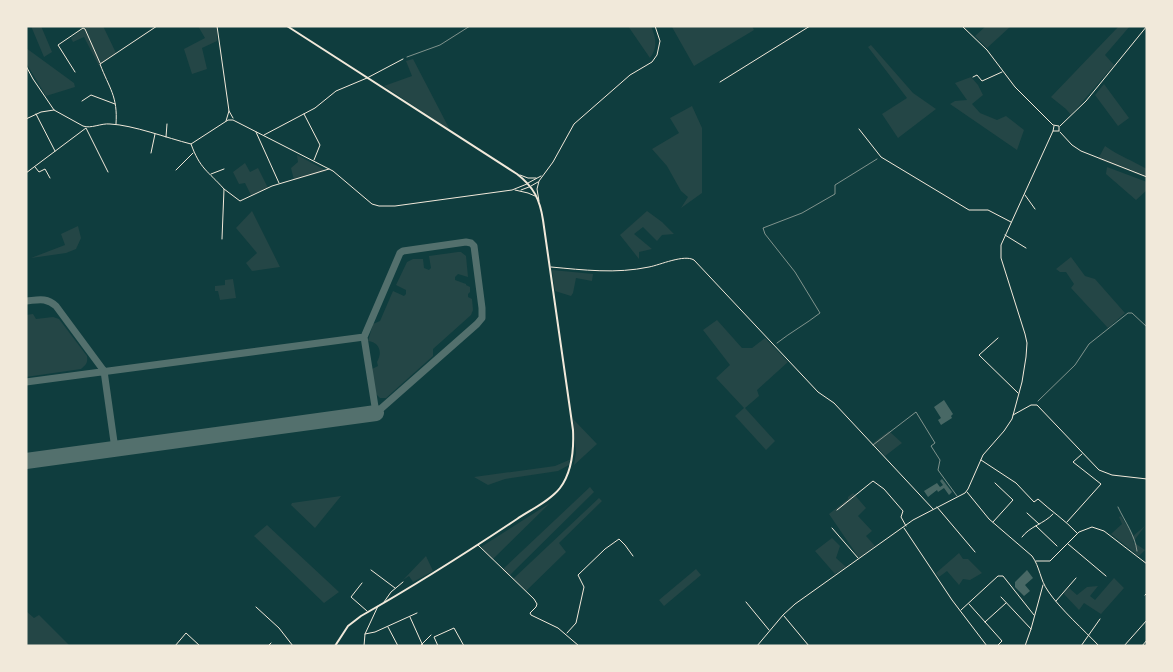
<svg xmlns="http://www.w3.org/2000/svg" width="1173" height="672" viewBox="0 0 1173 672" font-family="'Noto Serif',serif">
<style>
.green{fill:#244646}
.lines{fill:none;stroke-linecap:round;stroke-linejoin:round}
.taxiway{stroke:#53706d;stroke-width:7}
.runway{stroke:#53706d;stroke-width:16}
.building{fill:#486865}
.path{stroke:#f1e9da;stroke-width:0.5}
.service{stroke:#f1e9da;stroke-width:0.5}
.minor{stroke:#f1e9da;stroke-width:1}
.tertiary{stroke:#f1e9da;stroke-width:1}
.secondary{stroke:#f1e9da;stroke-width:2}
</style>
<rect width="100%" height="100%" fill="#0f3d3e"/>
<path class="green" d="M31,26h10l11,26 -8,5z
M87,26h16l13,27 -17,13 -15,-29 -11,5 -2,-4z
M198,26h19v15l-15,7 5,21 -15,5 -8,-25 21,-11z
M628,26h23c5,12 7,21 -1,32z
M752,26l2,4 -60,36 -22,-39z
M986,26h25l-24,22 -12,-12z
M1119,26h11l-25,29 9,10 -43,50 -5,-6 -15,-12z
M871,45l42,48 23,16 -38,29 -16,-24 25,-16 -39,-51z
M26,48l48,35 1,4 -29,9 -20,-33z
M413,59l37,71 -66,-44 28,-10 -6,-15z
M971,77l7,8 5,10 -11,9 8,9 17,7 9,-4 18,14 -7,20 -67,-46 5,-3 12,-1 -12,-17z
M1104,84l25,34 -11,8 -23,-31z
M692,106l10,22v65l-21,15 7,-11 -7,-6 -14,-25 -15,-17 27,-16 -9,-15z
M1105,146c14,10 28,15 42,23v9l-49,-19z
M297,155l30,16 -33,9 -3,-12 7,-6z
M245,163l5,9 8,-4 10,20 -17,7 -6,-12 -6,1 -6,-12z
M1107,167l40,15v8l-11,10 -30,-26z
M252,211l28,56 -28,4 -6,-8 11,-10 -21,-25z
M647,211l15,11 12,12 -12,1 -5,6 -14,-14 -9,7 18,15 -13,3v7l-19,-24z
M78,226l3,12 -5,11 -10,4 -35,5 34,-13 -4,-11z
M458,252h3l5,4 2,21 -10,-3 -3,3v3l11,4v1l4,2v5l-2,2v3l4,2 1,11 -2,5 -38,34v7l-47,42h-6l-5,-5 -3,-24 6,-3 -1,-4c6,-10 2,-20 -9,-21l5,-17 7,-3 13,-30 11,5 2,-2v-4l-10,-5 11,-23 6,-3h10l1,9 5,2 2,-2 -2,-12z
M1071,257l14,19 10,3 30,34 -17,15 -37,-40 3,-4 -8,-12h-6l-4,-3z
M552,270l41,4 -1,7 -16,-3 -3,15 -2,3 -16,-5z
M233,279l3,19 -16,2 -2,-9h-3v-5l10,-1v-5z
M33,314l3,5 17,-2 6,2 28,37c1,7 -1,9 -6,13l-55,8v-62z
M717,320l25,28h10l13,-10 23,24 -31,28 2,6 -14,12 30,33 -9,9 -31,-34 9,-8 -28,-30 14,-13 -27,-35z
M573,419l24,25 -23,21 2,-12z
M889,431l13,12 -17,13 -12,-13z
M569,460h1l-1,5 -11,6 -53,8 -17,6 -14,-8 81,-11z
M590,487l4,5 -85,84 -7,-6z
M853,493l13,15 -8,8 14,15 -6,5 9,10 -16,12 -30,-44 19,-15v-2z
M341,496l-26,32 -24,-23 1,-2z
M599,498l3,3 -43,42 7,9 -40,39 -13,-12z
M550,503l-58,57 -11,-13z
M1121,516l12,20 12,-10 -12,16 12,8 -6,6 -28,-22 11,-10 -3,-7z
M267,525l72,67 -15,11 -70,-67z
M832,538l8,8 -4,12 10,9 -11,7 -20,-23z
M959,553l4,6h5l14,14 -12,7 -7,-1 -4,6 -12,-14 -8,6 -3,-4z
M426,556l7,15 -20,11 -4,-6 -6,4z
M696,569l5,6 -37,31 -5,-6z
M1114,578l10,10 -23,26 -17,-11 -5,7 -16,-17 6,-5 8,7 10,-8 11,-1 -8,10 5,4z
M26,611l8,7 5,-3 31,31h-44z"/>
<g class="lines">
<path class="taxiway" d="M26,301c12,-1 20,-4 30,5l48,65 11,78
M364,337l36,-84 3,-2 63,-9 5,1 3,3 8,62v10l-5,6 -101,89
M26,382l338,-45 12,76"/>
<path class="runway" d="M26,461l350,-48"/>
</g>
<path class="building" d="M944,400l9,14 -2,2 1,2 -11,7 -3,-5 3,-2 -7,-11z
M942,479l10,13 -3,3 -5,-7 -6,4 -1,-2 -9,7 -4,-6 13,-8 3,4 3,-2 -3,-4z
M1027,570l6,8 -8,7 5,6 -6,5 -9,-9v-5z"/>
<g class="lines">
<path class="path" d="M407,57l33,-12 30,-19
M777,343c14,-11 29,-19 43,-30l-25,-41 -30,-38 -2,-6 39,-15 33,-19v-9l42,-26
M1038,401l37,-36 14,-21 39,-31h4l15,14
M1118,507c7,15 17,28 19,44"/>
<path class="service" d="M873,445l43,-33 19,31 -4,3 9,14 -2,10 19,26"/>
<path class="minor" d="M75,72l-17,-27 25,-17 2,1 15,34
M973,77l4,-2 5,6 20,-9
M720,82l90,-56
M82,101l9,-6 24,9
M36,114l19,37
M304,114l16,31 -6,15
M26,119l15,-7 13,-2
M116,124c2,-28 -7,-36 -16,-60l57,-38
M859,129l22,28 88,53h19l23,12
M256,132l23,51
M264,135l51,-27 21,-17 31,-13 36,-19
M166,137l1,-13
M191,144c9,25 17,27 33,45l-2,50
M151,153l4,-19
M35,167l4,5 6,-3 5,9
M176,170l17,-17
M26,173l60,-45 22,44
M211,174l13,-5
M520,175l8,3h8
M528,183l13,-7
M531,186l7,-4
M224,189l16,12 32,-15 57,-17
M1025,195l10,14
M539,201l-2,-12 2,-8 14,-19 21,-38 56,-49 22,-13 5,-7 3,-14 -5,-15
M1005,235l21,13
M998,338l-19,17 39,38
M1013,415l18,-10h6l62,65 13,5 35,4
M981,460l35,23 18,19 4,-3c13,12 27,21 39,34
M937,507l38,45
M837,510l36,-29 11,8 19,22 -2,6 5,9
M1027,513l12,11
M993,522l20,-22 -18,-17
M1067,522l34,-38 -28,-22 9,-8
M1036,526l21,20
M832,528l26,30
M1022,537c8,-11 22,-13 31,-23
M1068,544l38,32
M478,545l56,54 3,5 -1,3 -6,6 1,2 27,13 21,18
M1036,561h14l29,-29 13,-5 12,4 43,33
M371,570l24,18
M362,583l-11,14 16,14
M1145,595l2,-2
M1001,597l30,32
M1056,601l20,-23
M384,602l7,-10 12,-10
M746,602l23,28
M969,604l33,37 -5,5
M256,607l23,21 14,18
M961,610l37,-34h5l31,39
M784,616l25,30
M410,617l13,29
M985,622l21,-19
M388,627l10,19
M567,633l9,-10 8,-36 -6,-12 27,-26 14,-10 6,6 8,11
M365,634l10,-2 42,-19
M175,646l11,-13 14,13
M268,646l3,-3
M364,646l1,-12 13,-28
M420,646l11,-11
M438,646l-4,-9 20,-9 10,18
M1025,646l6,-17 12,-44
M1081,646l19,-27
M1124,646l23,-26
M1142,646l5,-6"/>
<path class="tertiary" d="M217,26l12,85 -3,10
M962,26l25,24 28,37 38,38 6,1v5h-6l1,-5
M26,66l7,13 21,31 29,16c8,3 18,-3 27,-2 23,1 57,14 81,20l37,-24h5l100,51 39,33 7,2h16l117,-16 15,-6
M229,111l4,7
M1060,126l26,-25 61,-75
M1060,132l12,13 9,6 66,26
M515,190l13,3 7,3
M521,190l8,-3
M551,267c33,3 65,7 98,0 11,-2 35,-13 45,-7l124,132 16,11 99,106
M967,492l22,27 43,37c8,11 8,24 16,35 12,18 36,39 51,55
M904,528l48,72 35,46
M757,646l26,-31 12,-11 118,-84 52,-27 3,-4 15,-34 21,-24 8,-12 10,-37 4,-25 1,-14 -2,-9 -24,-76v-13l52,-114"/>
<path class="secondary" d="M287,26l230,148c17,13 23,26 26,46l30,210c1,20 -1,42 -13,58 -10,13 -30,22 -43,31 -51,34 -103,67 -156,97l-13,10 -13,20"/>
</g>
<rect width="1173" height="672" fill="none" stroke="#f1e9da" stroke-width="55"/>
</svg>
